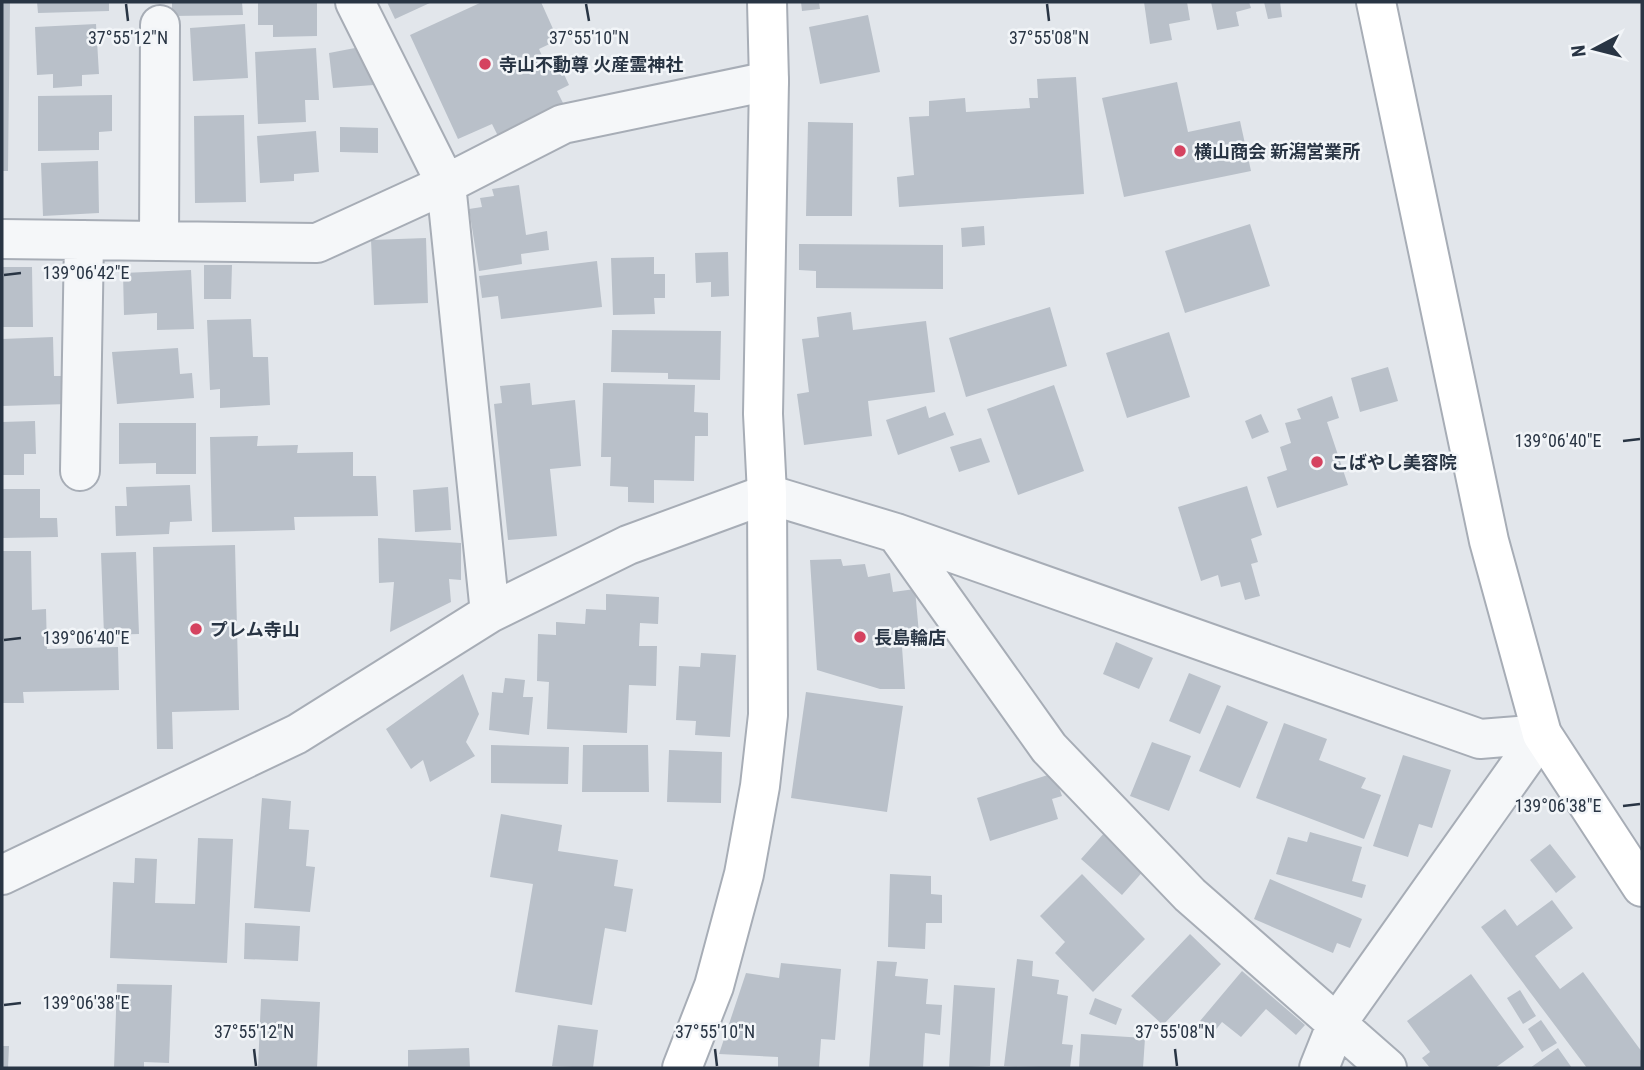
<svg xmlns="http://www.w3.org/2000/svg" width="1644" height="1070" viewBox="0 0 1644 1070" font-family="'Roboto Condensed','Noto Sans JP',sans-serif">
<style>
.building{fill:#b9c0c9}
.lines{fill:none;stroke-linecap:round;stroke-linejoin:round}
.street-casing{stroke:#a7adb6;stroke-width:42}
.secondary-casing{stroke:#a7adb6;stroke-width:42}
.street{stroke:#f5f7f9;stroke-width:38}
.secondary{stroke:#fff;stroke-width:38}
.ticks{fill:none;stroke:#293544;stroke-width:2.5}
.poi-dot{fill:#d54360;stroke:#f2f5f8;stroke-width:2.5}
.labels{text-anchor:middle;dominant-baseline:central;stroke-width:5;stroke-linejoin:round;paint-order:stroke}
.poi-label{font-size:18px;font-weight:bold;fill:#293544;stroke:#f2f5f8;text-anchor:start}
.ticks-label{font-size:18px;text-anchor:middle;fill:#293544;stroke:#f2f5f8;stroke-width:5;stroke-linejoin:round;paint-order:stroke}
</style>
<rect width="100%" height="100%" fill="#e2e6eb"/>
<path class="building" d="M2,2h8l-2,169h-6z
M37,2h72v9l-71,2z
M172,2h70l1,13 -71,1z
M258,2h59v34l-44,1v-12h-15z
M387,2h45l-37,17z
M482,2h59l17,38 -19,9 5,11 11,-5 14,30 -12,6 8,16 -66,31 -7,-14 -34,15 -48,-104z
M801,2h18l1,7 -18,2z
M1144,2h43l3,18 -21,4 3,16 -22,4z
M1211,2h38l2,6 -15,4 3,14 -22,4z
M1264,2h16l2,15 -14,2z
M868,15l12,57 -60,12 -11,-57z
M96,24l3,50 -17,1v11l-29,2v-14l-16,1 -2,-48z
M245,24l3,54 -55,3 -3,-53z
M316,48l3,52h-14l1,22 -48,2 -3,-72z
M355,48l19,37 -41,3 -4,-35z
M1076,77l8,117 -185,13 -2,-30 17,-2 -5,-58 20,-1v-15l36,-3 1,14 64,-4 -1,-10h9l-1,-19z
M1177,82l11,50 52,-11 11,50 -127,26 -22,-99z
M112,95v36l-13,1v18l-61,1v-55z
M244,115l2,87 -51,1 -1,-87z
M808,122l45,1 -1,93h-46z
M340,127l38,1v25l-38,-1z
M316,131l3,41 -25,2v7l-34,2 -3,-47z
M98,161l1,52 -56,3 -2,-53z
M519,185l7,50 21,-4 2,19 -28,4 1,10 -43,7 -10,-62 13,-2 -2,-9 14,-2 -2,-7z
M1250,224l20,62 -85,27 -20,-62z
M984,226l1,19 -23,2 -1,-19z
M426,238l2,65 -54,2 -3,-65z
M799,244l144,1v44l-127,-1v-17l-17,-1z
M728,252l1,44 -18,1v-15l-15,1 -1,-30z
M654,257v17h11v24h-11l1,16 -42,1 -2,-57z
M597,261l5,46 -101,12 -3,-23 -16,2 -3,-22z
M204,265h28l-1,34h-27z
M2,267h30l1,60h-31z
M191,270l3,59 -37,1v-17l-33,2 -1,-42z
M1050,307l17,59 -101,31 -17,-59z
M851,312l2,18 73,-9 9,71 -67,9 4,35 -68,9 -7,-51 12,-2 -7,-53 17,-2 -2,-20z
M251,319l2,38h15l2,48 -50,3v-19l-10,1 -3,-70z
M612,330l109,1 -1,49 -52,-1v-6l-57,-1z
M1169,332l21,65 -63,21 -21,-65z
M53,337l1,39h13l1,28 -66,2v-67z
M178,348l2,26 12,-1 2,25 -77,6 -5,-52z
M1388,367l10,34 -38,11 -9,-34z
M530,383l2,22 43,-5 6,66 -31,3 7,67 -49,4 -14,-136 8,-1 -2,-17z
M603,383l92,2 -1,27 14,1v23h-13l-1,45 -40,-1v23l-26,-1v-15l-18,-1 1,-29h-10z
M1054,385l30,86 -66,24 -31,-86z
M1332,396l7,22 -12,4 21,63 -71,23 -10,-31 20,-7 -7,-23 11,-4 -6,-20 16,-4 -4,-10z
M926,406l3,12 16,-6 9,23 -56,20 -12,-35z
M1261,414l8,18 -17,7 -7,-18z
M35,421l1,33h-12v21h-22v-53z
M119,423h77v51h-40v-11l-37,1z
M258,436l-1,10 41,-1 -1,8 56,-1v24h23l2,40 -84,1 1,13 -83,2 -2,-95z
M981,438l9,24 -31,10 -9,-25z
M190,485l2,36 -22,1 -1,12 -53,2 -1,-30h12l-1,-19z
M1247,486l15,49 -11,4 7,23 -7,2 9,32 -15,4 -5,-18 -19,5 -3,-12 -17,6 -23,-74z
M448,487l3,43 -36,2 -2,-42z
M2,489h38v29h17l1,19 -56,1z
M378,538l83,5v37l-12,-1 2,23 -61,30 4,-50 -15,1z
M235,545l4,165 -67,2 1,37h-16l-4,-202z
M2,551h29l1,59 14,-1 1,40 71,-2 1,43 -96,2 1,11h-21z
M136,552l3,82 -35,1 -3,-82z
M841,559l2,7 22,-2 3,13 22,-4 3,19 22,-3 5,56 -18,2 3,42h-25l-63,-19 -7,-110z
M606,594l53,3 -1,27 -18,-1 -1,23h18l-1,40 -27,-1 -2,48 -80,-4 2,-47 -12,-1 1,-47 18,1v-13l29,2 1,-15 20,1z
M1116,642l37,16 -14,31 -36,-15z
M701,653l35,2 -6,82 -35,-2 1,-14 -20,-1 3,-54 21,1z
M1189,673l32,13 -21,48 -31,-13z
M463,674l16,40 -13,28 9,14 -45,26 -7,-22 -12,9 -25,-40z
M505,678l20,2 -2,17h10l-4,38 -40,-5 3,-38 11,1z
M806,692l97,14 -16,106 -96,-14z
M1227,705l41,17 -28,66 -41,-17z
M1284,723l43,16 -8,21 47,18 -5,10 20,7 -17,44 -108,-41z
M1152,742l39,14 -22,55 -39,-15z
M491,745l78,2 -1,37 -77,-1z
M583,745h65l1,47h-67z
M669,750l53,2 -1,51 -54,-1z
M1403,755l48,15 -19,58 -13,-4 -11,33 -35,-11z
M1054,773l8,23 -10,3 6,20 -68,22 -13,-43z
M262,798l29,3 -2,28 20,1 -3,36 9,1 -5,45 -56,-4z
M501,814l61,11 -4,26 60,9 -4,26 19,3 -7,43 -21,-4 -13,77 -77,-13 18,-108 -43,-7z
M1105,832l41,36 -24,27 -41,-36z
M1310,832l52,15 -10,34 14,4 -4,13 -86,-24 12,-37 19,5z
M198,838l35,1 -6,124 -117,-5 3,-76 21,1 1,-25 22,1 -2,44 40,1z
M1550,844l26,33 -20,16 -26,-33z
M890,874l41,2v18l11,1v28h-16l-1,26 -37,-2z
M1082,874l63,65 -52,53 -38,-39 10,-11 -25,-26z
M1270,879l92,40 -12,29 -13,-5 -4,10 -79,-34z
M1552,900l21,28 -38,28 25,33 23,-17 59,80v16h-55l-106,-141 24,-18 12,17z
M245,923l55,3 -2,35 -54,-2z
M1190,934l31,30 -58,61 -32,-29z
M1017,959l16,2 -1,15 27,4 -2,14 11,2 -6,48 11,1 -3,23 -66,-2z
M877,961l20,1 -2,14 33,3 -2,25 16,1 -2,30 -15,-2 -2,35h-54z
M781,963l60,6 -6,71 -14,-1 -2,29h-41v-11l-59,-3 27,-81 33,5z
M1242,971l63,54 -9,10 -30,-26 -25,28 -19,-15 -8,10 -14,-11z
M1471,974l53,73 -29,21h-65l-8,-10 8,-6 -23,-31z
M117,984l55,1 -3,78 -25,-1v6h-30z
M954,985l41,3 -5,78 -41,2z
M1520,990l16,26 -13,8 -16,-26z
M1095,998l27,11 -6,16 -27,-11z
M261,999l59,3 -3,66h-59z
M1541,1020l16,23 -15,9 -14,-23z
M558,1025l40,5 -5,38 -41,-2z
M1081,1034l64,4 -2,30h-64z
M2,1046h7l-1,22h-6z
M469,1048l1,20h-62v-18z
M1558,1048l14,20h-42z"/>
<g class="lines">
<g class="street-casing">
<path id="street" d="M355,2l91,182 44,429
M2,239l315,4 129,-59 117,-60 206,-43
M159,241l1,-216
M80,471l4,-231
M896,533l153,215 141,147 197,173
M2,875l295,-141 193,-121 138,-68 139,-51 129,39 584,206 62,-5
M1319,1068l18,-45 205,-289"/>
</g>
<g class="secondary-casing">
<path id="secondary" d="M1376,2l113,539 53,193 100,153
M682,1068l32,-82 30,-112 16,-88 8,-71 -1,-221 -4,-80 6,-333 -2,-79"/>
</g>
<use href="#street" class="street"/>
<use href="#secondary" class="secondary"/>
</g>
<path class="ticks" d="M126,4l2,17M586,4l3,17M1047,4l2,17M4,275l17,-2M1623,441l17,-2M4,640l17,-2M1623,806l17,-2M4,1005l17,-2M254,1049l2,17M715,1049l2,17M1175,1049l2,17"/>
<g class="poi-dot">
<circle cx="485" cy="64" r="7"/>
<circle cx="1180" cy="151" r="7"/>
<circle cx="1317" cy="462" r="7"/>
<circle cx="196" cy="629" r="7"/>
<circle cx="860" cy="637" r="7"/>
</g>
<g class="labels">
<g class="poi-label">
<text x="499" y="64">寺山不動尊 火産霊神社</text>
<text x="1194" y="151">横山商会 新潟営業所</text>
<text x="1331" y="462">こばやし美容院</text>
<text x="210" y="629">プレム寺山</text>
<text x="874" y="637">長島輪店</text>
</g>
</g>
<g class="ticks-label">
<text x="128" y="44">37°55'12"N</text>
<text x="589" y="44">37°55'10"N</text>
<text x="1049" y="44">37°55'08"N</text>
<text x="86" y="279">139°06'42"E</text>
<text x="1558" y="447">139°06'40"E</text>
<text x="86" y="644">139°06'40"E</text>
<text x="1558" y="812">139°06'38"E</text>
<text x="86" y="1009">139°06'38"E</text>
<text x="254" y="1038">37°55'12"N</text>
<text x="715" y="1038">37°55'10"N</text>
<text x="1175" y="1038">37°55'08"N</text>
</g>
<rect width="1644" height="1070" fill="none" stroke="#293544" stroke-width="7"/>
<g transform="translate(1595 49) rotate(263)" stroke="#f2f5f8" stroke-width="5" paint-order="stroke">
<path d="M0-5L12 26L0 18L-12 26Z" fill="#293544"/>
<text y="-10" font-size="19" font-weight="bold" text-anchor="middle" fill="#293544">N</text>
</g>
</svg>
